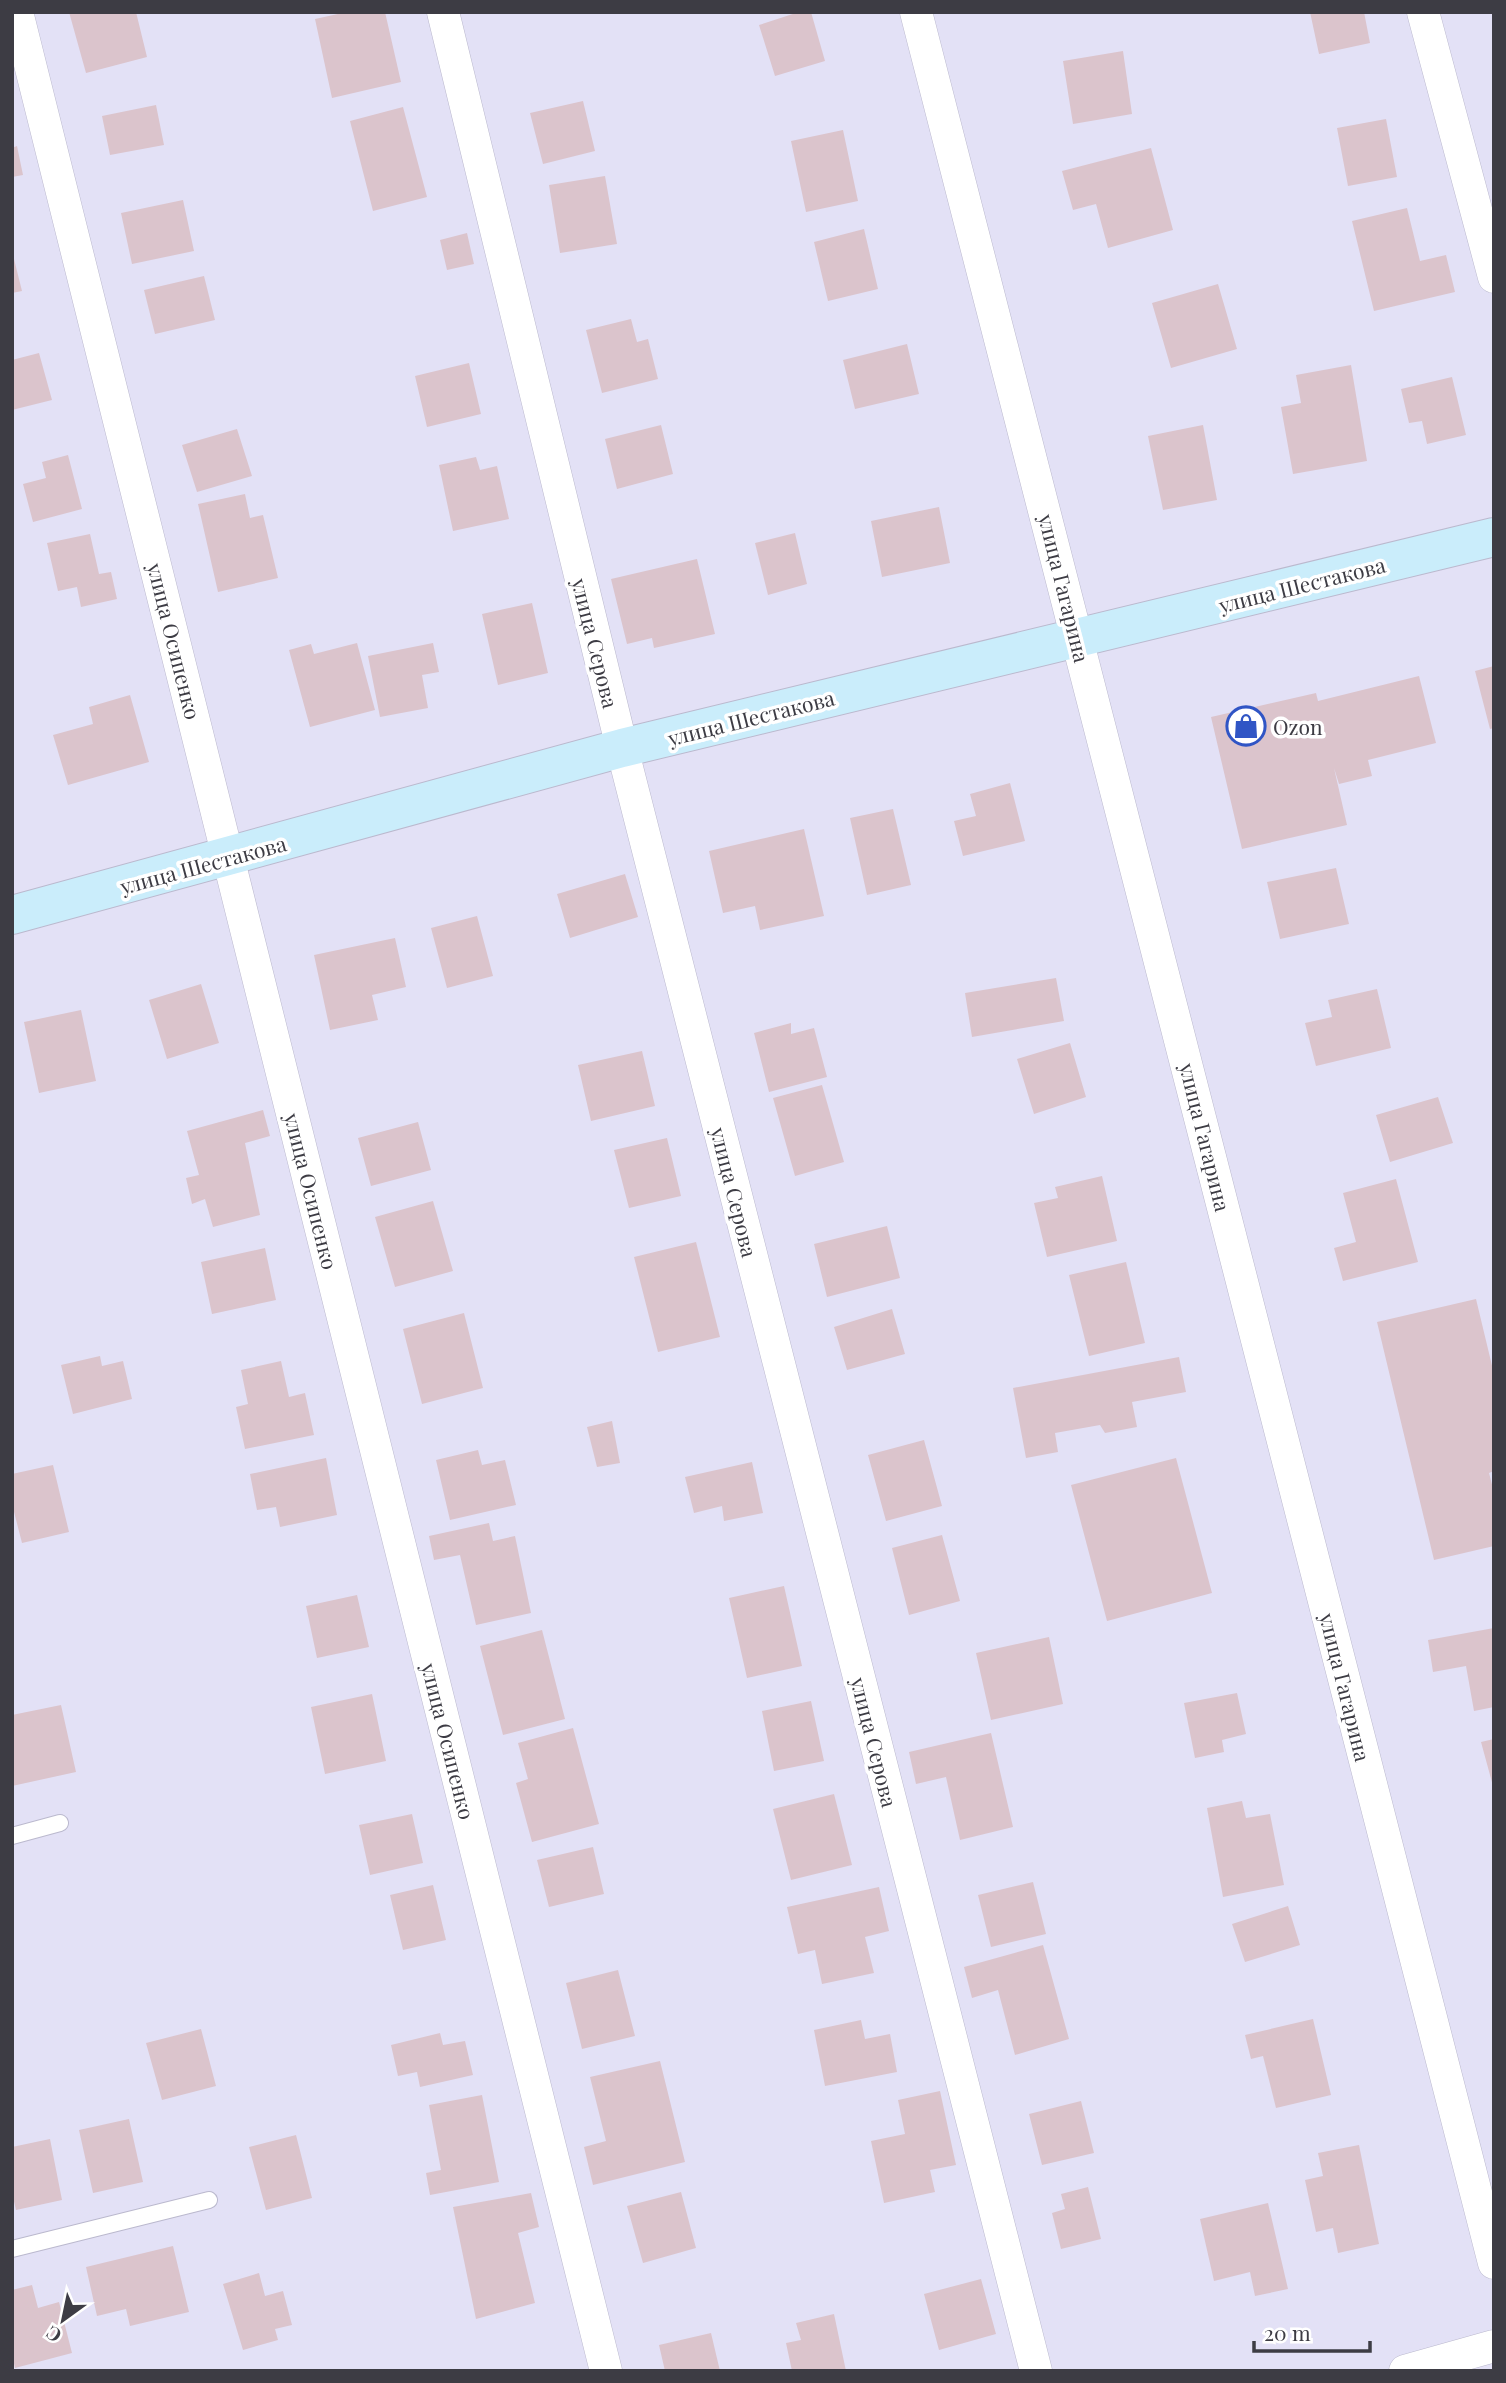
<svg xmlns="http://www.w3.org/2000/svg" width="1506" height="2383" viewBox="0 0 1506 2383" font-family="'Playfair Display',serif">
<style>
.building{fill:#dbc4cc}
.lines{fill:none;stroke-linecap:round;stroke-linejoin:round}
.service-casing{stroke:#bbb9ce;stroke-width:18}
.minor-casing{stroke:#bbb9ce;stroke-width:33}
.secondary-casing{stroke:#bbb9ce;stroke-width:40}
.service{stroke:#fff;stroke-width:16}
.minor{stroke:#fff;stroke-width:32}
.secondary{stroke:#caedfb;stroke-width:38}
.labels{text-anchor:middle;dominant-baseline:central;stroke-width:7;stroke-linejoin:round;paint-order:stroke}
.street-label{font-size:21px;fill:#3d3c44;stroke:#fff}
.poi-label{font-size:21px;fill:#3d3c44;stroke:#fff;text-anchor:start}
</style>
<rect width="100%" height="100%" fill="#e3e1f6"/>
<path class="building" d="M69,12h67l11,45 -61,16z
M347,12h38l16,70 -69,16 -17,-79z
M799,12h12l14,49 -50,15 -16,-51z
M1310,12h54l6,31 -51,11z
M1123,51l9,63 -59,10 -10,-63z
M583,101l12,50 -52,13 -13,-51z
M156,105l8,40 -54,10 -8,-39z
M403,107l24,90 -54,14 -23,-90z
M1386,119l11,58 -49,9 -11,-58z
M843,130l15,71 -52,11 -15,-71z
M17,146l6,29 -11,2v-29z
M1151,148l22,82 -65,18 -12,-44 -23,6 -11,-39z
M605,176l12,68 -57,9 -11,-68z
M183,200l11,51 -62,13 -11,-51z
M1407,208l13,53 26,-6 9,37 -81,19 -22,-90z
M864,229l14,60 -50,12 -14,-59z
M467,233l7,31 -27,6 -7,-30z
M12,251l10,40 -10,2z
M204,276l11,44 -60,14 -11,-44z
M1218,284l19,65 -66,19 -19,-65z
M631,319l6,23 11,-3 10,40 -56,14 -16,-63z
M907,344l12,50 -64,15 -12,-49z
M39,353l13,47 -40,10v-50z
M469,363l12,51 -54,13 -12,-51z
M1351,365l16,96 -74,13 -12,-67 20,-4 -5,-28z
M1452,377l14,58 -39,9 -5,-23 -13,2 -8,-34z
M661,425l12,49 -56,15 -12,-50z
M1203,425l14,75 -54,10 -15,-74z
M237,429l15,47 -55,16 -15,-47z
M68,455l14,54 -49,13 -10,-38 23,-6 -4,-16z
M476,457l4,13 17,-4 12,53 -56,12 -14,-66z
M245,494l5,24 13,-3 15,63 -60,14 -20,-88z
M939,507l11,56 -68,14 -11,-56z
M795,533l12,51 -39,11 -13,-52z
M90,534l9,40 12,-2 6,27 -36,8 -4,-20 -19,4 -11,-48z
M697,559l18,75 -61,14 -2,-10 -25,6 -16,-65z
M532,603l16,70 -50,12 -16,-71z
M357,643l18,67 -65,17 -21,-77 22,-6 3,10z
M433,643l6,29 -17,3 6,33 -48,9 -12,-61z
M1494,666v62l-4,1 -15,-58z
M1419,676l17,67 -68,17 4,16 -33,8 -5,-16 13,57 -105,24 -31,-132 105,-24 2,8z
M130,695l19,67 -81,23 -15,-50 40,-11 -4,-17z
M1010,783l15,58 -62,15 -9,-35 22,-5 -6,-22z
M893,809l18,76 -44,10 -17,-77z
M804,829l20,87 -64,14 -5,-24 -32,7 -14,-62z
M1336,868l13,56 -69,15 -13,-57z
M625,874l13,43 -68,21 -13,-44z
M477,916l16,60 -46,12 -16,-60z
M395,938l11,49 -34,8 6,25 -48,10 -16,-75z
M1056,978l8,43 -92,16 -7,-44z
M201,984l18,59 -52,16 -18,-59z
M1377,989l14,59 -75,18 -11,-43 27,-6 -4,-17z
M81,1010l15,71 -57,12 -15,-71z
M791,1023v11l23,-6 13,49 -58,15 -15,-59z
M1070,1043l16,54 -52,17 -17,-55z
M642,1051l13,55 -64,15 -13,-56z
M822,1085l22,77 -49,14 -22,-78z
M1438,1097l15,46 -63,19 -14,-47z
M263,1110l7,26 -25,7 15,72 -47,12 -8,-28 -13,5 -6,-26 13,-3 -12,-44z
M418,1122l13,48 -60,16 -13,-48z
M667,1138l14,58 -52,12 -15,-58z
M1102,1176l15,65 -70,16 -13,-54 24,-5 -3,-11z
M1396,1179l22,83 -75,19 -9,-33 22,-6 -13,-49z
M433,1201l20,70 -58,16 -20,-70z
M887,1226l13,52 -73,19 -13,-53z
M696,1242l24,95 -62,15 -24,-95z
M265,1248l11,52 -64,14 -11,-52z
M1126,1262l19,81 -56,13 -20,-81z
M1476,1299l18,75v97l-5,2 5,19v54l-60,14 -57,-238z
M892,1309l13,45 -58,16 -13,-43z
M464,1313l19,75 -61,16 -19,-75z
M100,1356l2,10 21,-5 9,38 -59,15 -12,-49z
M1179,1357l7,35 -54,10 5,25 -32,6 -5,-8 -45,8 3,19 -32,6 -13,-70z
M281,1361l8,36 16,-4 9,42 -69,14 -9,-42 12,-3 -7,-34z
M612,1421l8,42 -23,4 -10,-40z
M924,1440l18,66 -56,15 -18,-66z
M478,1450l4,15 23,-5 11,45 -66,15 -14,-60z
M326,1458l11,57 -57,12 -4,-20 -19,3 -7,-36z
M1176,1458l36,135 -105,28 -36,-136z
M752,1462l11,51 -39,8 -2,-15 -28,7 -9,-36z
M53,1465l16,67 -47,11 -10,-39v-30z
M489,1523l4,18 22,-5 16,77 -55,12 -16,-70 -26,5 -5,-24z
M942,1535l18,66 -51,14 -17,-67z
M784,1586l18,80 -55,12 -18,-80z
M357,1595l12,52 -52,11 -11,-52z
M1494,1628v79l-20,4 -8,-45 -33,6 -5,-32z
M542,1630l23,89 -62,16 -23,-89z
M1049,1637l14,67 -72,16 -15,-67z
M1237,1693l9,41 -24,6 2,12 -29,6 -11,-55z
M372,1694l14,67 -61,13 -14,-67z
M811,1701l13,60 -50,10 -12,-60z
M61,1705l15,67 -64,14v-71z
M573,1728l26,96 -67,18 -16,-59 12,-4 -10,-36z
M991,1733l22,94 -53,13 -14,-63 -30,7 -7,-32z
M1494,1739v47h-1l-12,-44z
M834,1794l18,71 -61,15 -18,-71z
M1242,1801l4,17 24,-4 14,71 -61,12 -16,-89z
M412,1814l11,49 -53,12 -11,-50z
M593,1847l11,47 -55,13 -12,-47z
M1033,1882l13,52 -55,13 -13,-52z
M433,1885l13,55 -43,10 -13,-55z
M879,1887l10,44 -24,6 9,36 -52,11 -7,-34 -17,4 -11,-47z
M1288,1906l12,39 -55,17 -13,-38z
M1043,1945l26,94 -54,16 -17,-65 -26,8 -8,-31z
M618,1970l17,66 -53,13 -16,-66z
M1313,2019l18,76 -55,13 -13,-52 -12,3 -6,-24z
M861,2020l4,19 25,-5 7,38 -72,14 -11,-56z
M201,2029l15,57 -54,14 -16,-57z
M440,2033l3,12 22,-4 8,34 -53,12 -3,-15 -19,4 -7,-31z
M660,2061l25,101 -92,23 -9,-38 22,-6 -16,-64z
M940,2091l16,74 -26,5 5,22 -51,11 -13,-62 34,-7 -7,-34z
M482,2095l17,87 -69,13 -4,-22 15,-3 -12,-65z
M1081,2101l13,52 -52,12 -13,-51z
M129,2119l14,63 -50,11 -14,-63z
M296,2135l16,63 -46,12 -17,-63z
M50,2139l12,61 -46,10 -4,-17v-46z
M1359,2145l20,99 -41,9 -5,-25 -17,4 -11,-52 18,-4 -5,-23z
M1088,2187l13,52 -40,10 -9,-36 13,-4 -4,-15z
M681,2192l15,56 -53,15 -16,-57z
M531,2193l8,34 -21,6 17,70 -59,16 -23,-112z
M1268,2203l20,86 -33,7 -5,-24 -36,9 -14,-62z
M173,2246l16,66 -59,14 -4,-17 -29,7 -11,-49z
M259,2273l6,23 18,-5 9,34 -17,4 3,11 -35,10 -20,-66z
M981,2279l15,55 -57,16 -15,-56z
M32,2285l6,23 21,-6 13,51 -57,15 -3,-13v-65z
M834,2314l12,57h-54l-6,-28 15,-3 -5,-17z
M711,2333l9,38h-55l-6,-26z"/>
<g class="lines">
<g class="service-casing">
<path id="service" d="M12,1836l48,-13
M12,2249l197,-49"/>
</g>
<g class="minor-casing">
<path id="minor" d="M17,12l589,2359
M443,12l179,736 414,1623
M916,12l578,2251
M1423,12l71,265
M1405,2371l89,-25"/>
</g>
<g class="secondary-casing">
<path id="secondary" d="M12,915l610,-167 872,-211"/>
</g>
<use href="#service" class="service"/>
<use href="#minor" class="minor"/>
<use href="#secondary" class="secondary"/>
</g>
<defs>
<g id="shop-ring" transform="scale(2.0125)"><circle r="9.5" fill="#fff" stroke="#3055c5" stroke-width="1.5"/><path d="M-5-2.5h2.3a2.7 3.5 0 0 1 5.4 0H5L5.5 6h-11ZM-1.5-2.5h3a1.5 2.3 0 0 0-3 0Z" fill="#3055c5"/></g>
</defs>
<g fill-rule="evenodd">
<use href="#shop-ring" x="1246" y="726"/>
</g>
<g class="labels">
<g class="street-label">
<text transform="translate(1302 584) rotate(-14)">улица Шестакова</text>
<text transform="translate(1065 588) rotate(76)">улица Гагарина</text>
<text transform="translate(175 641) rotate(76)">улица Осипенко</text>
<text transform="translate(596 643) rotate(76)">улица Серова</text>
<text transform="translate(751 717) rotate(-14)">улица Шестакова</text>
<text transform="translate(203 864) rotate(-15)">улица Шестакова</text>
<text transform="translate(1206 1137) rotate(76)">улица Гагарина</text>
<text transform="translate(312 1191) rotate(76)">улица Осипенко</text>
<text transform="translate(735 1192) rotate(76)">улица Серова</text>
<text transform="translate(1346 1687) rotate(76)">улица Гагарина</text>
<text transform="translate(449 1741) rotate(76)">улица Осипенко</text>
<text transform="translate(875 1742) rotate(76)">улица Серова</text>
</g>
<g class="poi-label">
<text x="1273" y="726">Ozon</text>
</g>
</g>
<rect width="1506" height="2383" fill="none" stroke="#3d3c44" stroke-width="28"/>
<g transform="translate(63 2320) rotate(213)" stroke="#ffffff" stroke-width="5" paint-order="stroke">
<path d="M0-5L12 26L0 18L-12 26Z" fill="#3d3c44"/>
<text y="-10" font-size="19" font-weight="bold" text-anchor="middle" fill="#3d3c44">С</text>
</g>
<path d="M1254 2341v10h116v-10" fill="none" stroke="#3d3c44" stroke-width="3.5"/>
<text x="1264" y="2341" font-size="21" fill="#3d3c44" stroke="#ffffff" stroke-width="5" paint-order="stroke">20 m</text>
</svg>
